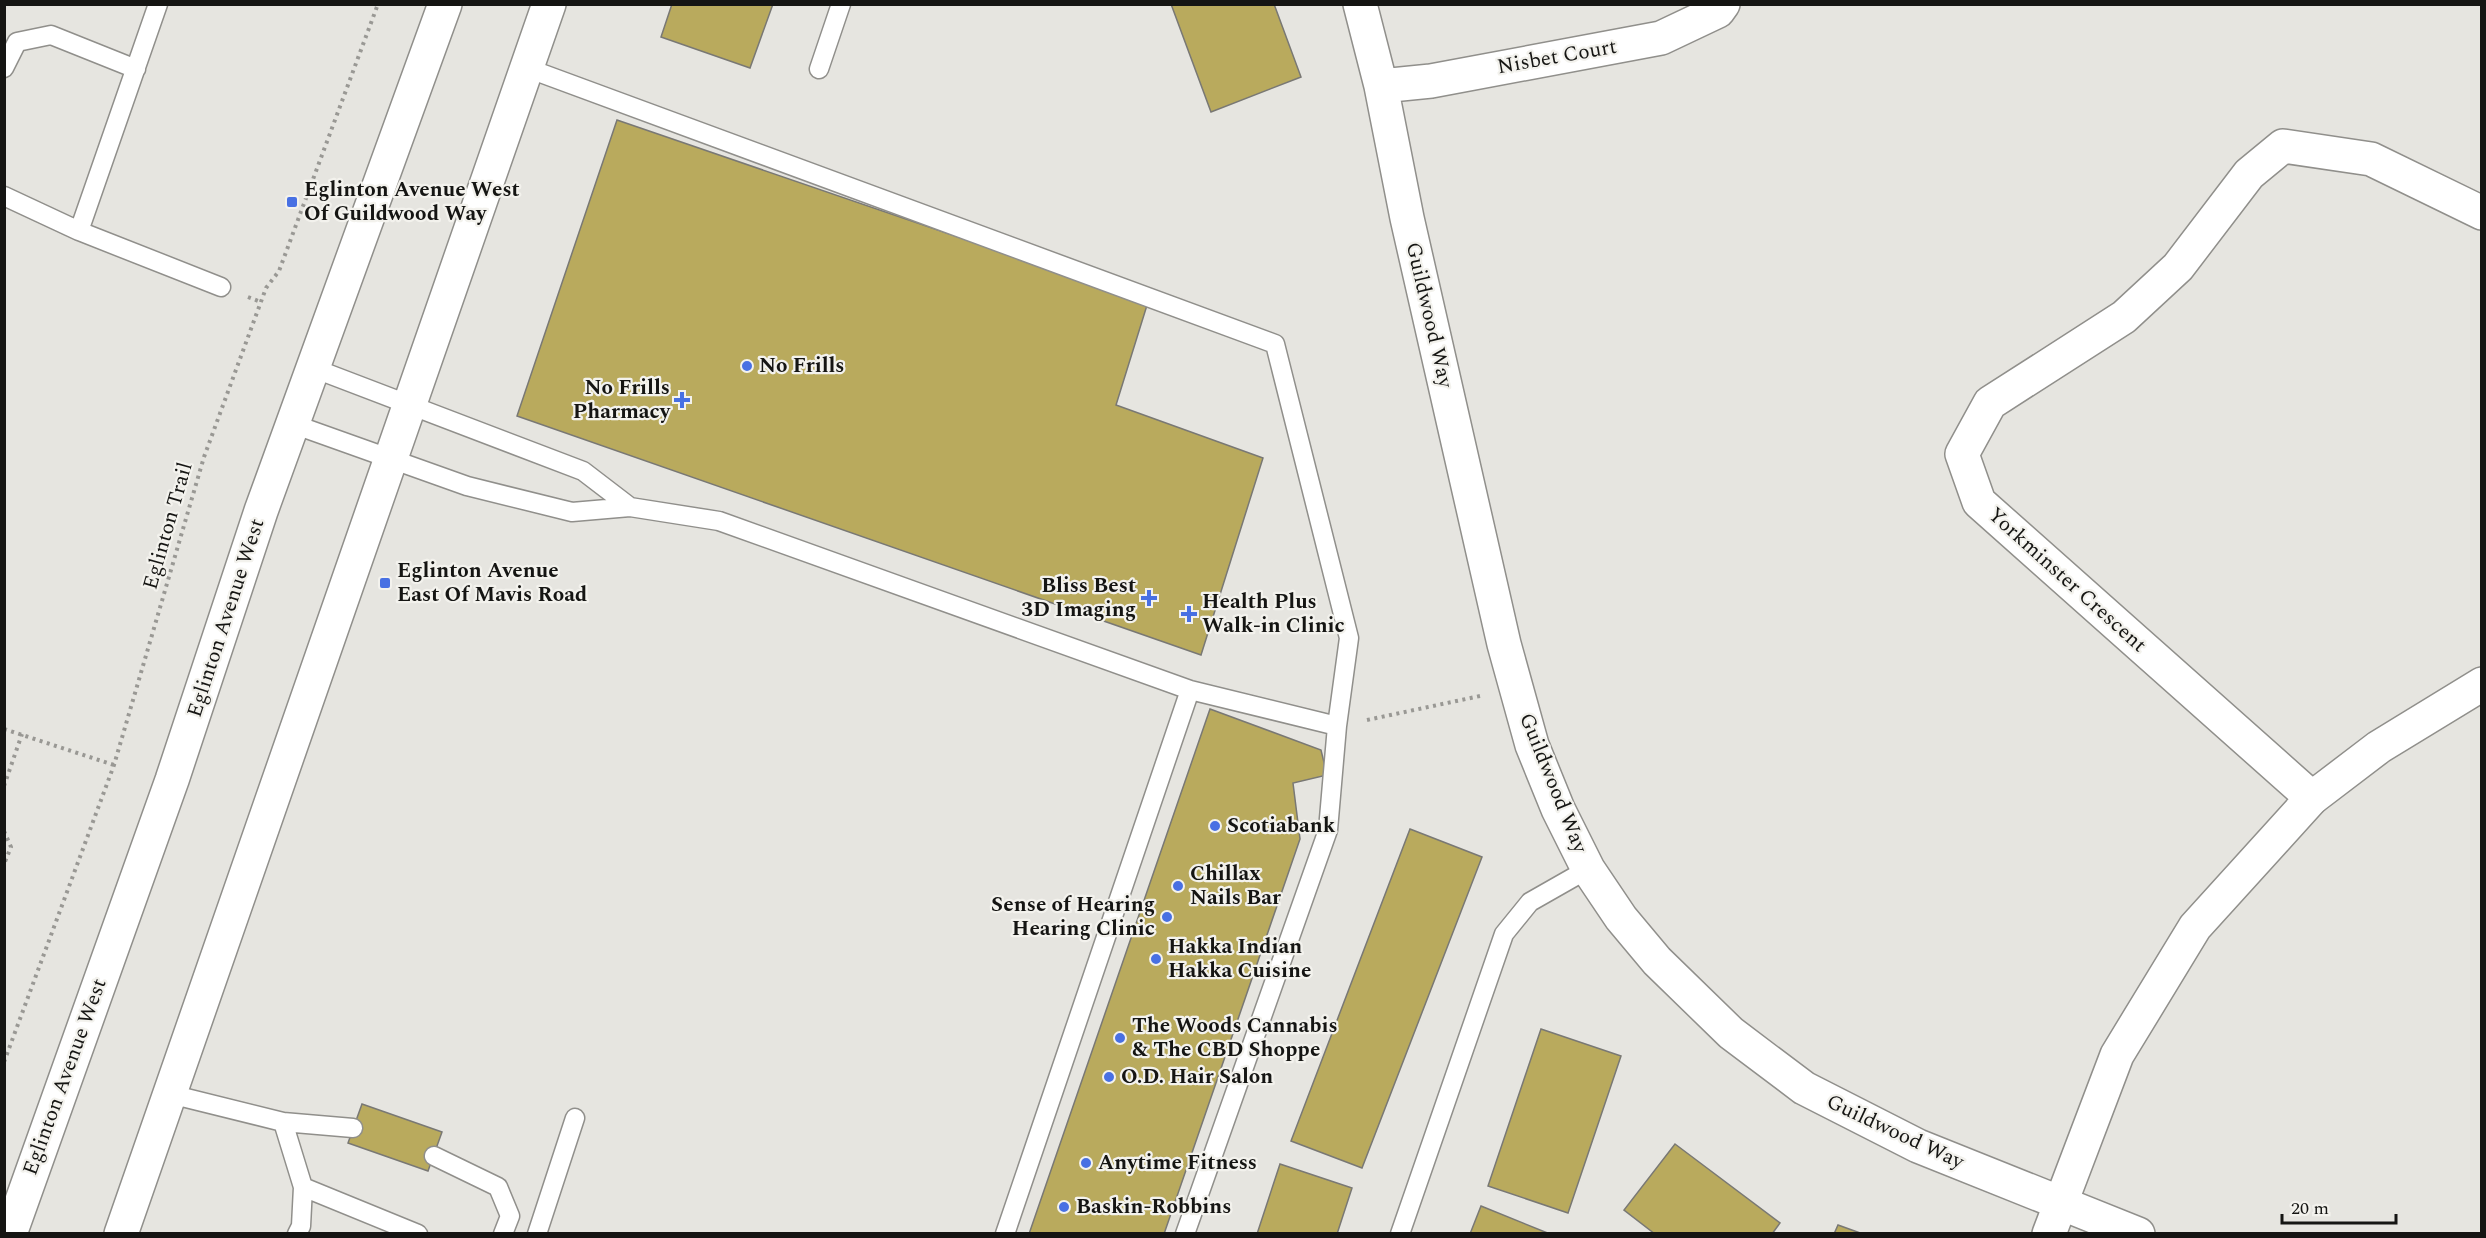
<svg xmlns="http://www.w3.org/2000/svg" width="2486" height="1238" viewBox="0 0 2486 1238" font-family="Spectral,serif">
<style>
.building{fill:#b9aa5d;stroke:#797874;stroke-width:1.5}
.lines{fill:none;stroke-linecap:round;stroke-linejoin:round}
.service-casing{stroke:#908f8b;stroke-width:21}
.minor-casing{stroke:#908f8b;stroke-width:36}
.tertiary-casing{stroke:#908f8b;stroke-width:36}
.primary-casing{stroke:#908f8b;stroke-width:36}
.path{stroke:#999894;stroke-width:4;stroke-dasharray:3 4.5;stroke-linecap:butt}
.service{stroke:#fff;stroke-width:18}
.minor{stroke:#fff;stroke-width:33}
.tertiary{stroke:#fff;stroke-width:33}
.primary{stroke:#fff;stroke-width:33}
.poi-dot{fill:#4870e3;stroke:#f3f2ed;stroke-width:2}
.labels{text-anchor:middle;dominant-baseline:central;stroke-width:4.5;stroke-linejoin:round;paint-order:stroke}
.street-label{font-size:21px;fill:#151513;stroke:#f3f2ed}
.poi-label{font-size:21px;font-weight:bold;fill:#151513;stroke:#f3f2ed;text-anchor:start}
</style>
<rect width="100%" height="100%" fill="#e6e5e0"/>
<path class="building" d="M672,4h101l-23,64 -89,-31z
M1171,4h103l27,73 -90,35z
M617,120l531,182 -32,103 147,53 -62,197 -684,-239z
M1210,709l111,41 6,25 -34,8 7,56 -136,395h-135z
M1410,829l72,28 -120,311 -71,-27z
M1541,1029l80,27 -53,157 -80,-27z
M362,1104l80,28 -14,39 -80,-28z
M1675,1144l105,79 -8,11h-117l-31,-24z
M1280,1164l72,24 -15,46h-80z
M1481,1206l69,28h-80z
M1838,1225l25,9h-29z"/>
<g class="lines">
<g class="service-casing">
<path id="service" d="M4,68l13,-26 34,-7 85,34
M527,68l748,276 74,294 -12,88 -9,104 -143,404
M819,69l22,-65
M4,196l75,35 142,56
M79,231l79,-227
M313,368l270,103 47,36
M293,424l174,62 105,26 58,-5 89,14 471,169 147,36
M170,1094l113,28 20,65 115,47
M283,1122l70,6
M434,1156l64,31 12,29 -7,18
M297,1234l4,-8 2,-39
M537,1234l38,-116
M1005,1234l185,-544
M1400,1234l104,-300 26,-32 58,-33"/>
</g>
<g class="minor-casing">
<path id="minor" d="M1360,4l21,82 26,132 97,426 28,101 26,64 30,60 33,49 36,43 74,72 73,55 114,58 220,88
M1381,86l50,-5 230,-43 57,-27 5,-7
M2312,798l-333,-296 -17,-48 28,-51 134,-86 54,-50 71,-93 34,-28 88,13 111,54"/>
</g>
<g class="tertiary-casing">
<path id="tertiary" d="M2049,1234l68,-179 78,-128 117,-129 67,-51 103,-63"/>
</g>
<g class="primary-casing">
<path id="primary" d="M10,1234l162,-454 89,-269 184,-507
M121,1234l428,-1230"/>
</g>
<path class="path" d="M248,297l13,5
M1367,720l113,-24
M4,729l110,36
M4,786l18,-52
M4,831l7,16 -7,17
M4,1062l110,-297 90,-308 62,-169 13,-17 99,-267"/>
<use href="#service" class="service"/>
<use href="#minor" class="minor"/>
<use href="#tertiary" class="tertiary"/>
<use href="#primary" class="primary"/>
</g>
<g class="poi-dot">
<rect x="286" y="196" width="12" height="12" rx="3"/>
<circle cx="747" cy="366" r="6"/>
<path d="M679 391h6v6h6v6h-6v6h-6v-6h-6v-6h6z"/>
<rect x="379" y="577" width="12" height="12" rx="3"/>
<path d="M1146 589h6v6h6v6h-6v6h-6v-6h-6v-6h6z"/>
<path d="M1186 605h6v6h6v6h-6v6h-6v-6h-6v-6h6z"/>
<circle cx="1215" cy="826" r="6"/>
<circle cx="1178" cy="886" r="6"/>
<circle cx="1167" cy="917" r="6"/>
<circle cx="1156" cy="959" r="6"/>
<circle cx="1120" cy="1038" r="6"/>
<circle cx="1109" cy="1077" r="6"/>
<circle cx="1086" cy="1163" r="6"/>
<circle cx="1064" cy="1207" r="6"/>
</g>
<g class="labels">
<g class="street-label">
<text transform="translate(1557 57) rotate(-10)">Nisbet Court</text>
<text transform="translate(1429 315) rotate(77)">Guildwood Way</text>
<text transform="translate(168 526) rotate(-74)">Eglinton Trail</text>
<text transform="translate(2067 580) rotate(42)">Yorkminster Crescent</text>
<text transform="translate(226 618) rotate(-72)">Eglinton Avenue West</text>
<text transform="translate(1553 783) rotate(68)">Guildwood Way</text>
<text transform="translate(65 1077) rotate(-70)">Eglinton Avenue West</text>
<text transform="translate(1895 1132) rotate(25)">Guildwood Way</text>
</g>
<g class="poi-label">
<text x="304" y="190">Eglinton Avenue West<tspan x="304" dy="24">Of Guildwood Way</tspan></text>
<text x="759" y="366">No Frills</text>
<text x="670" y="388" text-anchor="end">No Frills<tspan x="670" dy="24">Pharmacy</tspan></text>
<text x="397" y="571">Eglinton Avenue<tspan x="397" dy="24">East Of Mavis Road</tspan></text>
<text x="1136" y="586" text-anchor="end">Bliss Best<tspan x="1136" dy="24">3D Imaging</tspan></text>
<text x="1202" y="602">Health Plus<tspan x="1202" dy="24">Walk-in Clinic</tspan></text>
<text x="1227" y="826">Scotiabank</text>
<text x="1190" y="874">Chillax<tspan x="1190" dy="24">Nails Bar</tspan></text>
<text x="1155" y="905" text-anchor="end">Sense of Hearing<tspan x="1155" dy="24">Hearing Clinic</tspan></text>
<text x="1168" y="947">Hakka Indian<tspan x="1168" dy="24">Hakka Cuisine</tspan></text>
<text x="1132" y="1026">The Woods Cannabis<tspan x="1132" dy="24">&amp; The CBD Shoppe</tspan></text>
<text x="1121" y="1077">O.D. Hair Salon</text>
<text x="1098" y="1163">Anytime Fitness</text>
<text x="1076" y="1207">Baskin-Robbins</text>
</g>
</g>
<rect width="2486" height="1238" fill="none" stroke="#151513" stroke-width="12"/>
<path d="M2282 1214v9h114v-9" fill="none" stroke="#151513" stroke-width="3"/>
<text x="2291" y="1214" font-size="18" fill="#151513" stroke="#f3f2ed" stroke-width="4.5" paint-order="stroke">20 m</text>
</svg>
